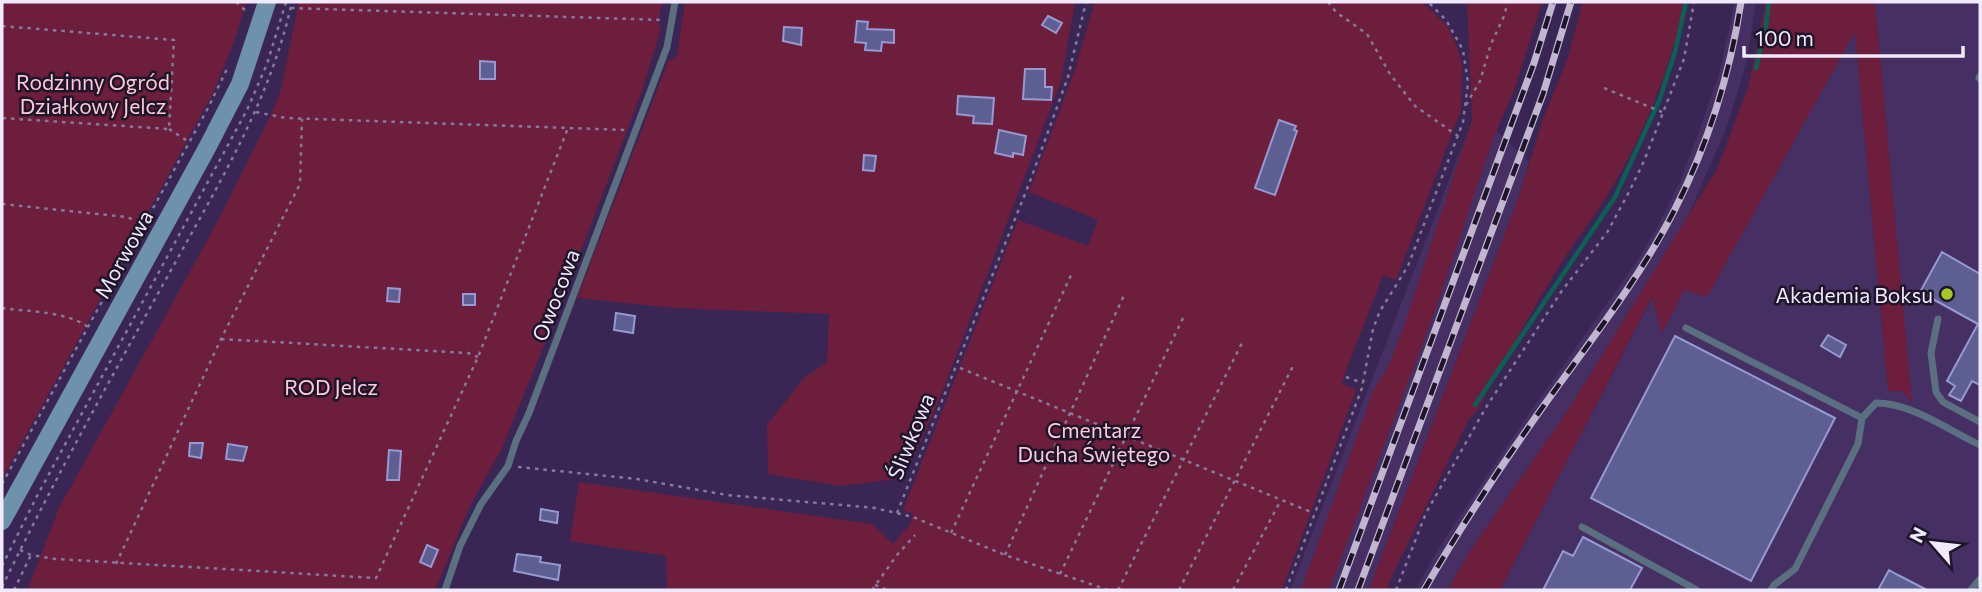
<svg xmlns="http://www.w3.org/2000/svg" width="1982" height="592" viewBox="0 0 1982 592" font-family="Commissioner,sans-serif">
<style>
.built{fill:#452f63}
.green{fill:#6d1e3c}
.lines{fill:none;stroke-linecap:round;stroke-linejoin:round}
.stream{stroke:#0b6056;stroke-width:4.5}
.building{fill:#5d5f93;stroke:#9699d2;stroke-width:2}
.path{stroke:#87799c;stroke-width:2.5;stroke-dasharray:3.5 5;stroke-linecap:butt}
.lane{stroke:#5a6f80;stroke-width:7}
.secondary{stroke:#6e91ac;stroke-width:18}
.rail-casing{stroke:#c0b6d0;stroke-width:7}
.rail{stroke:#1e152a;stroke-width:4.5;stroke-dasharray:13;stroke-linecap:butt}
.poi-dot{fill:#a6c822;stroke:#1e152a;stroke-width:2.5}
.labels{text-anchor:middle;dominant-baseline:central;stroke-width:5;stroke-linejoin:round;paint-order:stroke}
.park-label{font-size:21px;fill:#ffcad7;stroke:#1e152a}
.street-label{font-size:21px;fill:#f0eafc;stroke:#1e152a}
.poi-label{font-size:21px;fill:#f0eafc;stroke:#1e152a;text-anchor:end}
</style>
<rect width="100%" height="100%" fill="#3a2655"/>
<path class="built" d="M1735,2h21l-10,62 -20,65 -39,89 -119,192 -96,138 -25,42h-32l25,-44 77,-115 118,-167 23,-38 23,-47 19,-51 19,-54z
M1875,2h105v588h-480l153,-294 113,-105 89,-160 33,359 14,1 9,10z
M1476,111l53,51 -10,34 -150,394h-71l-7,-2z"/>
<path class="green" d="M2,2h244l-12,40 -21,51 -211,386z
M299,2h363l-4,20 3,7 -19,62 -84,220 -56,137 -32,58 -35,84 -407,-1 31,-81 160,-289 51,-102 10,-24z
M685,2h390l-14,79 -120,314 -26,59 -19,25 -55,7 -73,-12 -1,-49 36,-46 24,-17 2,-48 -154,-6 -98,-10 91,-236 9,-6z
M1095,2h324l11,7 17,17 9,18 6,19 -1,47 -65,170 -13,-5 -38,98 -3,11 14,6 -74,200h-615l-1,-34 -96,-15 9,-59 293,42 21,20 17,-20 3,-10 -10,-4 115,-290 70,26 10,-26 -69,-28 45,-119z
M1467,2h75l-28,89 -20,45 -58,172 -107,282h-28l73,-201 14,-22 15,-38 69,-209z
M1583,2h102c-15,66 -40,131 -75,189 -16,27 -37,52 -54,80 -28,46 -53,93 -79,140l-8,8 -75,152 -7,19h-18l150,-394 24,-77 24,-59z
M1766,2h109l37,401 -10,-12h-14l-33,-359 -148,265 -23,-7 -22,44 -10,-37 -152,293h-53l25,-42 96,-138 149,-241 31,-81z"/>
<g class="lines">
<path class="stream" d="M1756,68l10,-43 3,-23
M1475,405l140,-208 44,-96 16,-49 11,-50"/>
</g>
<path class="building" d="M1048,16l14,7 -6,10 -14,-8z
M857,21l11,1 -1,7 27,1v13l-12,-1 -1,9 -16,-1 1,-7 -11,-1z
M784,27l18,1 -1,17 -18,-4z
M480,61l15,1v17h-15z
M1025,69h20v18h7l-1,13 -28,-1z
M958,96l36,2 -2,26 -19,-1 1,-7 -17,-2z
M1279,120l17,6 -2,4 3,1 -22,64 -20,-7z
M999,130l27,6 -3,19 -10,-2v4l-18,-4z
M864,155l12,1 -2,15 -11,-1z
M1942,252l38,22v111l-8,-4 -11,20 -12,-6 6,-9 -8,-5 31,-57 -58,-32z
M388,288l12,1 -1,13 -12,-1z
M463,294h12v11h-12z
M616,313l19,3 -2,17 -19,-3z
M1828,335l18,10 -6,12 -19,-11z
M1675,336l160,82 -84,163 -160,-83z
M190,443h13l-2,15 -12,-2z
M228,444l19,3 -4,14 -17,-2z
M389,450l12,1 -2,29h-12z
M541,509l17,3 -1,11 -17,-3z
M1583,537l59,31 -12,22h-87l20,-39 10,5z
M427,545l11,5 -7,17 -11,-5z
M517,554l24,3 -1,5 20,3 -2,15 -44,-9z
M1889,570l9,5 29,15h-49z"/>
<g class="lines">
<path class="path" d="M236,2l10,9
M1328,2l8,10 31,22 23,40 25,32 43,30
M291,8l371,12
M2,26l172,14 -5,89 -167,-11
M1604,88l58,24
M1466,105l14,-24 11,-37 14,-30 2,-12
M256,112l30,6 340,12
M169,129l20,13
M2,204l125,13 16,7
M2,308c27,4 64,3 86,19
M221,339l247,14 10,4
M960,368l351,144
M1346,377l17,6
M518,467l119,12 90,16 148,13 38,9 92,38 103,35
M2,484l206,-376 19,-39
M897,513l132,-329 39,-107 18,-75
M951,533l121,-260
M20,550l11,5 24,4 321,19 102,-221 90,-229
M1005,555l120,-262
M116,564l105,-225 79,-155 2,-65
M2,566l35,-70 210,-386 20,-46 19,-62
M1060,574l123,-256
M875,585l13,5
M2,587c52,-107 110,-211 168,-315 48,-87 100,-171 122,-270
M14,590l17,-35
M872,590l25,-35 18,-20
M1118,590l124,-247
M1179,590l114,-224
M1233,590l48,-90
M1286,590l76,-202 11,-59 7,-18 28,-45 55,-144 5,-39 -5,-33 -17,-30 -18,-18
M1396,590l30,-77 59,-104 76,-117 47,-61 21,-39 15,-31 40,-102 10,-57"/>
<path class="lane" d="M1979,78l1,-2
M1938,319l-7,34 5,39 7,10 37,20
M1686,328l176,90 -4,26 -63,125 -21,16 -3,5
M1862,418l14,-15c36,0 72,27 104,42
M1582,527l115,63
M445,590l15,-44 21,-42 27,-38 8,-25 13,-28 138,-366 8,-45
M1971,590l9,-11"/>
<path class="secondary" d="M2,521l205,-373 33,-64 27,-82"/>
<g class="rail-casing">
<path id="rail" d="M1339,590l195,-527 19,-61
M1358,590l185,-496 28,-92
M1424,590c40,-69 84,-135 131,-200 43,-59 87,-116 120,-181 33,-65 55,-135 66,-207"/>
</g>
<use href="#rail" class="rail"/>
</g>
<circle class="poi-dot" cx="1947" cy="294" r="7"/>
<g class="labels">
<g class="park-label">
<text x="93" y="81">Rodzinny Ogród<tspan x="93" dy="24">Działkowy Jelcz</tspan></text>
<text x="331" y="386">ROD Jelcz</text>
<text x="1094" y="429">Cmentarz<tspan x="1094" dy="24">Ducha Świętego</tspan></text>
</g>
<g class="street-label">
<text transform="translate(123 254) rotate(-61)">Morwowa</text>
<text transform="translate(555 295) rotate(-69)">Owocowa</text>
<text transform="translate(910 436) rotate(-68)">Śliwkowa</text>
</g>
<g class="poi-label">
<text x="1933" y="294">Akademia Boksu</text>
</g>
</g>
<rect width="1982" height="592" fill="none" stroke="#f0eafc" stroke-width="7"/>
<g transform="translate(1933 543) rotate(298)" stroke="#1e152a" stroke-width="5" paint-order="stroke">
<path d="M0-5L12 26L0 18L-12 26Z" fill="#f0eafc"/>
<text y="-10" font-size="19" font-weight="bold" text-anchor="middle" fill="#f0eafc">N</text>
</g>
<path d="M1744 46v10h219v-10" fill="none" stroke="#f0eafc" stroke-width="3.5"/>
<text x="1755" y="46" font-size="21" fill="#f0eafc" stroke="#1e152a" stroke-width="5" paint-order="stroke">100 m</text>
</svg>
